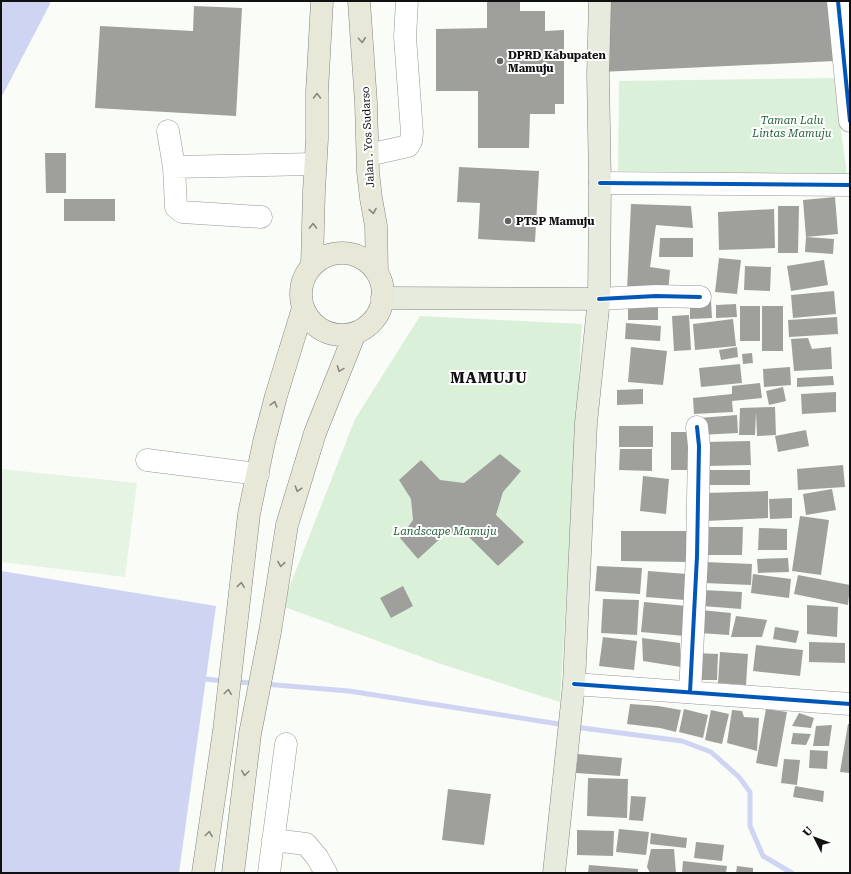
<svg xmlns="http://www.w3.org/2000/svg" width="851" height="874" viewBox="0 0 851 874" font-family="'Roboto Serif',serif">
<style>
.green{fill:#dbf0d9}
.pitch{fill:#e6f5e3}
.water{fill:#d0d4f3}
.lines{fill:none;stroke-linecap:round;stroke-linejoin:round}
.stream{stroke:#d0d4f3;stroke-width:5}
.building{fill:#9fa09c}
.minor-casing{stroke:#969795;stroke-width:23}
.major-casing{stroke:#838482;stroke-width:23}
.highway-casing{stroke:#838482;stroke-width:23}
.minor{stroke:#fefffe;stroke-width:22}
.major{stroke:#e6ebdd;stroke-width:22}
.highway{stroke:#e8e8d8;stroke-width:22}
.cycleway-casing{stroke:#fff;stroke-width:6}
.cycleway{stroke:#0057b8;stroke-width:4}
.oneway{stroke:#87877e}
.poi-dot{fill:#636362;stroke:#fff;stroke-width:1.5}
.labels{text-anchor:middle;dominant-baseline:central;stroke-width:4;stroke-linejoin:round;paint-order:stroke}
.poi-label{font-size:11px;font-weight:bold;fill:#111;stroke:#fff;text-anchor:start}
.park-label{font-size:11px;font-style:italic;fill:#26643a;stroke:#fff}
.street-label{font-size:11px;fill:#111;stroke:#fff}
.district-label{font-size:15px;font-weight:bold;letter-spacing:1px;fill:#111;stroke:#fff}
</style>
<rect width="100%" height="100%" fill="#fafcf7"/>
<path class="green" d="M834,78l13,97 -229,-4 1,-90z
M420,316l162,8 -22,378 -122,-39 -156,-57 73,-187z"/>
<path class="pitch" d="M1,469l136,14 -12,94 -124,-15z"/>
<path class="water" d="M1,1h49v3l-49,94z
M1,571l215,35 -37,267h-178z"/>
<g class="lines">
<path class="stream" d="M205,679l19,2
M234,682l20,1
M264,684l85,7 216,34
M575,727l107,14 29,11 28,25 11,15v34l13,30 29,17"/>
</g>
<path class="building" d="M487,1h33v10h25v20l19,-1v74h-9v10h-25l-1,34h-51v-57h-42v-62l51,-1z
M605,1h222l8,60 -235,11z
M194,6l48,2 -6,108 -141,-8 5,-82 93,5z
M45,153h21v40h-20z
M459,167l80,4 -4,71 -57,-3 2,-36 -23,-1z
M835,197l3,37 -32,3 28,2 -1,15 -28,-2 1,-15 -3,-37z
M64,199h51v22h-51z
M631,204l60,2 2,22 -37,-3 -6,42 20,3 -2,23 -41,-2z
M778,206h21l-1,47h-20z
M774,209l1,39 -56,2 -1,-38z
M660,238h33v19h-34z
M719,258l22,2 -4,34 -22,-2z
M824,260l4,25 -37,6 -4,-25z
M745,266l26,1 -1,24 -26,-1z
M834,291l2,23 -43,4 -2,-23z
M690,301h21l1,17 -22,1z
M736,304l1,13 -21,1v-13z
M628,305h30v15h-30z
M740,306h20v35h-20z
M762,306h21v45h-21z
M689,315l2,35 -17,1 -2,-35z
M837,317l1,17 -49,3 -1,-17z
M733,319l3,27 -41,4 -2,-26z
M626,323l35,3 -1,15 -35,-2z
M808,338l4,11 19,-2 1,22 -38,2 -3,-32z
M631,347l36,4 -4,34 -35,-3z
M737,347l1,10 -17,3 -2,-10z
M752,353l1,10 -10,1 -1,-10z
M740,364l2,19 -41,4 -2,-19z
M790,367l1,18 -27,2 -1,-18z
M833,376l1,9 -37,2v-9z
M760,383l2,15 -30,3 1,11 -39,2 -1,-16 39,-4v-8z
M783,387l3,14 -17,4 -3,-14z
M643,389v15l-26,1v-15z
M836,392v20l-34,2 -1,-20z
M775,407l1,28 -19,1 -1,-24 -1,23h-16l1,-27z
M737,415l1,18 -39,2v-17z
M619,426h34v21h-34z
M806,430l3,16 -31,6 -3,-16z
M671,432h17v38h-17z
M750,441l1,24 -45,1 -1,-24z
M620,449h32v22l-33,-1z
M500,454l21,17 -18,21 -7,23 28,27 -26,24 -30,-30 -23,-2 -27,25 -18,-21 13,-18 -2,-21 -12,-19 22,-20 19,20 24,3z
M843,465l2,22 -47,3 -1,-21z
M706,470h44v15h-44z
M643,476l26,3 -3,35 -26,-3z
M832,489l4,21 -30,5 -3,-21z
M768,491v27l-62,3 -1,-28z
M792,498v20l-22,1 -1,-20z
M800,516l29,4 -8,55 -29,-4z
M707,527h36l-1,28h-36z
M759,528l28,1v21h-29z
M621,531h66v31l-66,-1z
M788,558l1,14 -31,1 -1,-14z
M705,562l47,2 -1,21 -47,-2z
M597,566l45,2 -2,26 -45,-3z
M648,571l39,3 -2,26 -39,-3z
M753,574l38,5 -2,19 -38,-5z
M798,575l52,10 -2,20 -54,-11z
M403,586l10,20 -22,12 -11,-20z
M703,590l39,2 -1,17 -39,-3z
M603,599l36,1 -2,35 -36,-2z
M644,602l43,4 -2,30 -44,-4z
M807,605l31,2 -1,30 -30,-3z
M701,610l30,3 -2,22 -30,-2z
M736,616l31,4 -5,17h-31z
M775,627l24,4 -3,12 -23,-4z
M603,637l34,4 -3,29 -35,-4z
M642,638l38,5 1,24 -38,-6z
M809,642l36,1v20l-36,-1z
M756,645l47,5 -3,26 -47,-5z
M720,652l28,2 -2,31 -28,-2z
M696,653l22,1 -1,26h-22z
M630,704l28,2 23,4 -5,22 -16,-4 -33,-4z
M684,709l24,6 -5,23 -24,-6z
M766,709l21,3 -10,55 -21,-4z
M711,710l18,4 -7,30 -17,-4z
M732,710l10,1 2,6 15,1 -2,33 -30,-8z
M799,713l15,5 -3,10 -19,-2z
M848,724h2v49l-10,-1z
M832,725l-3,21h-16l3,-20z
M793,733l18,1 -5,11 -15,-1z
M810,750l18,1 -1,18 -18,-1z
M578,754l44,4 -2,18 -44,-3z
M784,759l16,1 -3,25 -16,-2z
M588,778l40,1 -1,39 -40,-2z
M795,786l29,5 -1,11 -30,-5z
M448,789l43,5 -7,51 -42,-5z
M631,796l15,1 -3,24 -14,-1z
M619,829l30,3 -3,23 -30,-3z
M577,830l37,1 -1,25 -36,-1z
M651,833l36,5 -1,10 -36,-4z
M696,842l28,3 -2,16 -28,-3z
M651,849h23l2,24h-26l-3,-6z
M683,861l44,5 -1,7h-44z
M589,865l49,4v4h-50z
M737,866l16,2v5h-17z"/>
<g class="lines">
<g class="minor-casing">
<path id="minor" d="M838,1l12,120
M168,131l6,36 2,40 6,5 79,5
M368,155l40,-9 3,-5 1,-8 -7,-96 2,-36
M174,167l141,-3
M600,183l250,2
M599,299l57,-3 44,1
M147,460l111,14
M574,684l276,20
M690,692l7,-136 2,-110 -2,-19
M273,840l33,4 11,13 9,16
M269,873l17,-129"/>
</g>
<g class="major-casing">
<path id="major" d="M382,298l217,1
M554,873l20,-189 12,-261 13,-124 1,-116 -2,-108 2,-74"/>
</g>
<g class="highway-casing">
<path id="highway" d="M359,1l7,102 2,69 3,26 5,28 1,46
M301 294a41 41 0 1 1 82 0a41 41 0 1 1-82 0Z
M312,265l2,-74 3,-52v-47l5,-91
M203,873l21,-142 25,-217 15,-72 12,-46 27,-88
M233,873l17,-139 20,-102 17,-107 28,-92 40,-100"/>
</g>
<use href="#minor" class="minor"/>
<use href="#major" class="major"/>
<use href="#highway" class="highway"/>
<g class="cycleway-casing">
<path id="cycleway" d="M838,1l12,120
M600,183l250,2
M599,299l57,-3 44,1
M574,684l276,20
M690,692l7,-136 2,-110 -2,-19"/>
</g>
<use href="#cycleway" class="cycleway"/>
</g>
<defs><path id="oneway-chevron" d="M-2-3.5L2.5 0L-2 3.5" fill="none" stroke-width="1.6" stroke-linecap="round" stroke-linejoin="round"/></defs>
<g class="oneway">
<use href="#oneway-chevron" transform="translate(362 40) rotate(85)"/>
<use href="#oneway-chevron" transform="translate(317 96) rotate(-90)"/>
<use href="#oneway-chevron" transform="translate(373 211) rotate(80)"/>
<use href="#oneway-chevron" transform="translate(313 226) rotate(-89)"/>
<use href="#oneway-chevron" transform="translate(340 369) rotate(111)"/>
<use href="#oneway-chevron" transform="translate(274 404) rotate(-75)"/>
<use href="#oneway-chevron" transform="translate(298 489) rotate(107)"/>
<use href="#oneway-chevron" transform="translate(281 564) rotate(99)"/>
<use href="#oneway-chevron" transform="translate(241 585) rotate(-83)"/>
<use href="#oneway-chevron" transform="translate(228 692) rotate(-83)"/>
<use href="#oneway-chevron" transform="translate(245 773) rotate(97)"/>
<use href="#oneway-chevron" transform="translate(209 834) rotate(-82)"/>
</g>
<g class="poi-dot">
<circle cx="500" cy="61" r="4"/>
<circle cx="508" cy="221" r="4"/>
</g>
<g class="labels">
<g class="poi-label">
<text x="508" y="55">DPRD Kabupaten<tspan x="508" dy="13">Mamuju</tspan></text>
<text x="516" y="221">PTSP Mamuju</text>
</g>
<g class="park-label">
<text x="792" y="120">Taman Lalu<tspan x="792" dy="13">Lintas Mamuju</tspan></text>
<text x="445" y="531">Landscape Mamuju</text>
</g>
<g class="street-label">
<text transform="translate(368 137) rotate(-93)">Jalan . Yos Sudarso</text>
</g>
<g class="district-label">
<text x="489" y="378">MAMUJU</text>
</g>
</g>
<rect width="851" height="874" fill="none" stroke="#111111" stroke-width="4"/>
<g transform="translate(815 838) rotate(312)" stroke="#ffffff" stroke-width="3" paint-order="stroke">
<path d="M0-3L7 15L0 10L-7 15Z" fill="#111111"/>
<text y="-6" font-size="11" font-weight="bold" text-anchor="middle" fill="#111111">U</text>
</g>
</svg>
